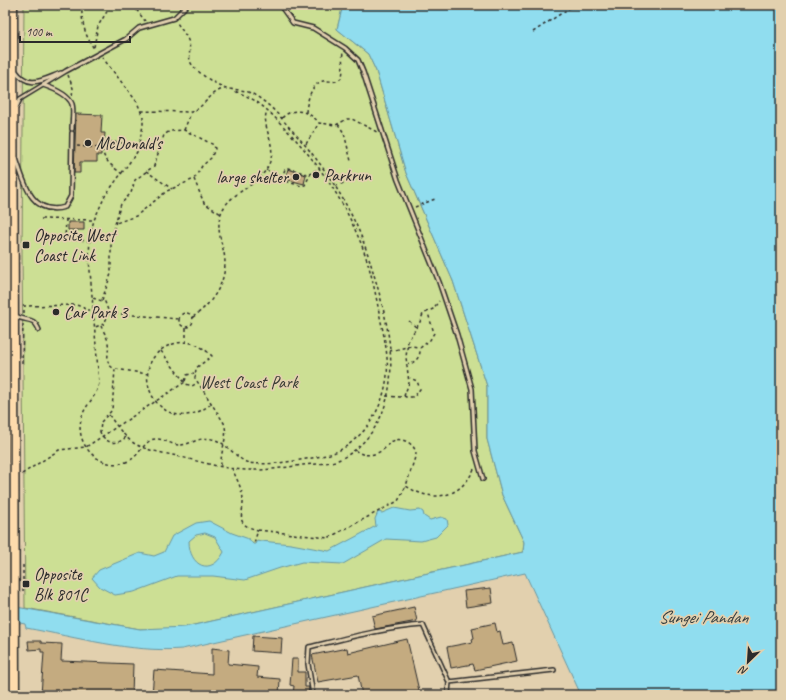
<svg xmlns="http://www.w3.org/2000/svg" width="786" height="700" viewBox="0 0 786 700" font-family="Caveat,sans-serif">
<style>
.green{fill:#ccdf94;stroke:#7c8560}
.water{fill:#90ddef;stroke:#6896a1;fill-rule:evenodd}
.building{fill:#c4ab80;stroke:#2b2b2b}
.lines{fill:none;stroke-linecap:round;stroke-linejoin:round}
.service-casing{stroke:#2b2b2b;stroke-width:6}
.secondary-casing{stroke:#2b2b2b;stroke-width:12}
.trunk-casing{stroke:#2b2b2b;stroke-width:13}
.path{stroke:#2b2b2b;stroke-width:1.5;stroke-dasharray:3 3;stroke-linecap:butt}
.service{stroke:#e2d0ae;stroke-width:3}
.secondary{stroke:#e2d0ae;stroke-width:9}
.trunk{stroke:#fedbac;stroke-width:10}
.poi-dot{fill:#2b2b2b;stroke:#e2d0ae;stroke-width:1.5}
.labels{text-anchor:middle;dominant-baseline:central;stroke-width:3.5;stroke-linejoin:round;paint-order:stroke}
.poi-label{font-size:17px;fill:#2b2b2b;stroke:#e2d0ae;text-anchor:start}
.park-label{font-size:17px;fill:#3b3d36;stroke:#e2d0ae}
.water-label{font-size:18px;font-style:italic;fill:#353d3f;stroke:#e2d0ae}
</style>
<rect width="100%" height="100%" fill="#e2d0ae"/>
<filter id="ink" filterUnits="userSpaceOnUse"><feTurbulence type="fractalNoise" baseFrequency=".025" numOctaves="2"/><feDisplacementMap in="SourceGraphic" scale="8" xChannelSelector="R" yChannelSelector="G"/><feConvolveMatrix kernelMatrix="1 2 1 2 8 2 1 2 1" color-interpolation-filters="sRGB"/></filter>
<g filter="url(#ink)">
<path class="green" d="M24,5h319l-6,24 31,25 8,17 30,102 47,108 34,105v53l15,56 22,47 -1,10 -324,72 -28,5h-31l-115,-21 -3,-358z"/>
<path class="water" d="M343,5h438v690h-200l-56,-122 -343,76c-51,4 -106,-12 -156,-21l-1,-4 -20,-4v-15l135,24 45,-2 338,-75 1,-10 -22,-47 -15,-56v-53l-34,-105 -47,-108 -30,-102 -8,-17 -31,-25z
M394,508l16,3 10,-1 3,2 1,4 6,4 11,-3 6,2 1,6 -12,12 -15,4 -35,-2 -43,25 -41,-2 -22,6 -35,12 -32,-4h-36l-43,16 -19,3 -15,-8 -8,-9 7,-8 41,-17 14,3 10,-4 8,-16 24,-13 13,-2 23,12 17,6 4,5h2l2,-4 4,1 30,3 38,7 47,-25 -1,-7 3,-7 4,1zM205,533l10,4 9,15c-13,25 -35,14 -35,-11l7,-6z"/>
<path class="building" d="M76,114l26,1 -1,18h4l-1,11h-3v11h-4v7h-17v11h-6z
M288,169l18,6 -2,9 -19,-5z
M68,222h16v8h-16z
M491,588l2,15 -27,4 -2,-16z
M414,607l3,14 -42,8 -3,-13z
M495,623l2,9 3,-1 3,14 10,-2 4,18 -42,9 -2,-6 -22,4 -4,-21 26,-5 -1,-3 2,-1 -2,-10z
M253,636l29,2 -1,15 -29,-2z
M407,639l13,56h-58l-4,-20 -40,7 -6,-27 35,-7 1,5z
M28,641h13v2l21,1 -1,17 72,3 -1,31h-91l3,-43h-3v-3l-12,1z
M212,648l17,2 -1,14 30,3 -1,10 23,2 -1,16h-127l2,-25 58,4z
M292,659h6v13h7v15h4l-1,8h-15l1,-9 -4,-1z"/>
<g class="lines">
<g class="service-casing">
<path id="service" d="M280,5l13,18 20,5 32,20 13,12 5,12 35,108 41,102 18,53 15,54 3,62 8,28
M15,70c14,20 27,10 46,3
M43,85c9,3 25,9 29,19 2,6 0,18 0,25
M16,108l4,-9 46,-28 60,-32 13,-11 35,-10 13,-13
M16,158c8,25 16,59 49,49l6,-11 1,-63
M14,315c12,8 19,0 25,15
M313,695l-5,-31 1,-17c38,-9 75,-19 114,-22l26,57
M448,695l1,-13 105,-12"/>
</g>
<g class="secondary-casing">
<path id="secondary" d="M5,322l8,1"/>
</g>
<g class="trunk-casing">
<path id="trunk" d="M12,5l2,690"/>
</g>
<path class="path" d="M82,5c-1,17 3,31 13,45
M133,5l12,16
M533,32l41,-27
M94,47l4,-21 13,-21
M102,57l35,45 6,15v9l-6,26 -32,44 -11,24 -4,16 -1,22 10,125c-3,16 -15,22 -18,37 -6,25 19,51 45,42 12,-4 15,-16 25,-22 10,-4 19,5 28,5 11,0 22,-9 33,-6 14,3 22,17 34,23 14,6 72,-4 87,-9 8,-3 15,-7 21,-13 23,-18 36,-53 33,-82 -1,-15 -5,-31 -8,-46 -5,-27 -11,-55 -23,-80 -17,-40 -43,-75 -73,-106 -16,-17 -25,-26 -46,-34 -2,-1 -5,-3 -8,-3 -17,-2 -24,19 -38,23l-50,-1
M68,75l5,13 -1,8
M306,112c1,-11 5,-28 17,-31 7,-1 13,3 18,-3 4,-7 0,-17 2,-25
M282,118c11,-12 28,-7 37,5
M338,124l6,9 7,28
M184,130l7,-17
M306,144l13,-21 17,2 11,-6h5l25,13
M77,146l26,2
M266,170l12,4 7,7 16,5 4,-1 6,-12 9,-5
M146,171l26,18
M122,174c-7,-6 -23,-16 -18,-27 1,-3 3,-5 7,-5 8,-1 20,4 28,6
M282,178l3,-9 3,-1 22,7
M194,179l10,24 17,11
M335,186l9,-3
M415,207l20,-8
M41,219l52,1
M66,219l-1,20 24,2
M93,298l12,4 4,11 -5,11 -9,3
M102,300l9,-26v-35l8,-29 2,-6 10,-11 4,-13 19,-14 10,-31 6,-4 14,-1 30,15 1,4 -4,9 -9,8 -8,13 -27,12 -31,25 -20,7
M23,306l53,-1 7,2 2,3h8
M179 320a7 7 0 1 1 14 0a7 7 0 1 1-14 0Z
M24,313v-7
M109,313l70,6
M66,317l15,-1 4,-6
M193,317c21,-15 36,-38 31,-64 -3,-12 -7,-24 -4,-37 9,-28 43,-27 51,-58 4,-16 -10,-32 -4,-48
M409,321l7,6
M101,326c2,5 7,12 7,17 2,10 -5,21 7,26l-3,41 -11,12 -1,10c6,12 17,14 26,5
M186,328v14
M420,348l10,-8 4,-7 -6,-20
M161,351l25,33 6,2 5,-3
M390,351l21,-5 8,1
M22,363l1,-40
M406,365c9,-2 15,-8 14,-17
M116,369l32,5
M185,381l2,-6 7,-2
M386,396l14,1 4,-1 5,-13 -3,-26 2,-16 12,-19 3,-8 10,-5 6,-8
M404,396l2,1h8l6,-8 -3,-8 -7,-3
M211,404c-53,41 -91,-43 -38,-60 16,-5 28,1 39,12l-16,12 -1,10 29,45c5,14 -4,27 -3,43
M109,415c7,10 15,22 26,29 13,7 29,9 42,12 25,6 52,15 78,14 16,0 32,-3 48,-5 10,-1 24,-1 35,-5 16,-6 32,-23 40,-38 25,-47 8,-107 -6,-154 -15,-54 -46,-102 -84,-142 -9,-11 -20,-23 -32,-30 -9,-6 -16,-6 -26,-7 -13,-3 -28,-13 -37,-23 -6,-7 -2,-14 -4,-23 -2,-7 -8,-14 -12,-20
M355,450c8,7 20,6 29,-1 3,-3 5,-7 9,-8 9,-5 23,4 23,13l-10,32c26,17 54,13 68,-17
M232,468c4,10 10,20 11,31 1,17 -10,25 15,31l-4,13
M22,474l37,-24 27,-3 99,-65
M258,530l70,8 70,-37 8,-15
M23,565v26"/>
<use href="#service" class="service"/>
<use href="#secondary" class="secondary"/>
<use href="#trunk" class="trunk"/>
</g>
</g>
<g class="poi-dot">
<circle cx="88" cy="143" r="4"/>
<circle cx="316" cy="175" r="4"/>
<circle cx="296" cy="177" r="4"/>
<rect x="22" y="241" width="8" height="8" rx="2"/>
<circle cx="56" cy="312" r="4"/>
<rect x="22" y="580" width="8" height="8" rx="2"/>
</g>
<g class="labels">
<g class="poi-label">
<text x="96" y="143">McDonald's</text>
<text x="324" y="175">Parkrun</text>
<text x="288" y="177" text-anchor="end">large shelter</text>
<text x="34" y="235">Opposite West<tspan x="34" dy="20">Coast Link</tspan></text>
<text x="64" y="312">Car Park 3</text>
<text x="34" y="574">Opposite<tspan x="34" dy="20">Blk 801C</tspan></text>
</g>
<g class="park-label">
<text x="249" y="382">West Coast Park</text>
</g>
<g class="water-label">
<text x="703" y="617">Sungei Pandan</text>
</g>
</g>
<rect width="786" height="700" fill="none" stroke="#e2d0ae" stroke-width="20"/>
<rect x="10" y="10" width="766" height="680" fill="none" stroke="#2b2b2b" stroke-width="1.5" filter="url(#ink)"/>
<g transform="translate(748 662) rotate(205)" stroke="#e2d0ae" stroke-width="3" paint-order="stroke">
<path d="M0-3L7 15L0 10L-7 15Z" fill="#2b2b2b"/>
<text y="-6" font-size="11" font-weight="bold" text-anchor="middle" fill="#2b2b2b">N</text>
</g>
<path d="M20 36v6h110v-6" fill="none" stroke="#2b2b2b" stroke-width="2"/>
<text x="26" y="36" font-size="12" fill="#2b2b2b" stroke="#e2d0ae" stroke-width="3" paint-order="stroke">100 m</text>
</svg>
